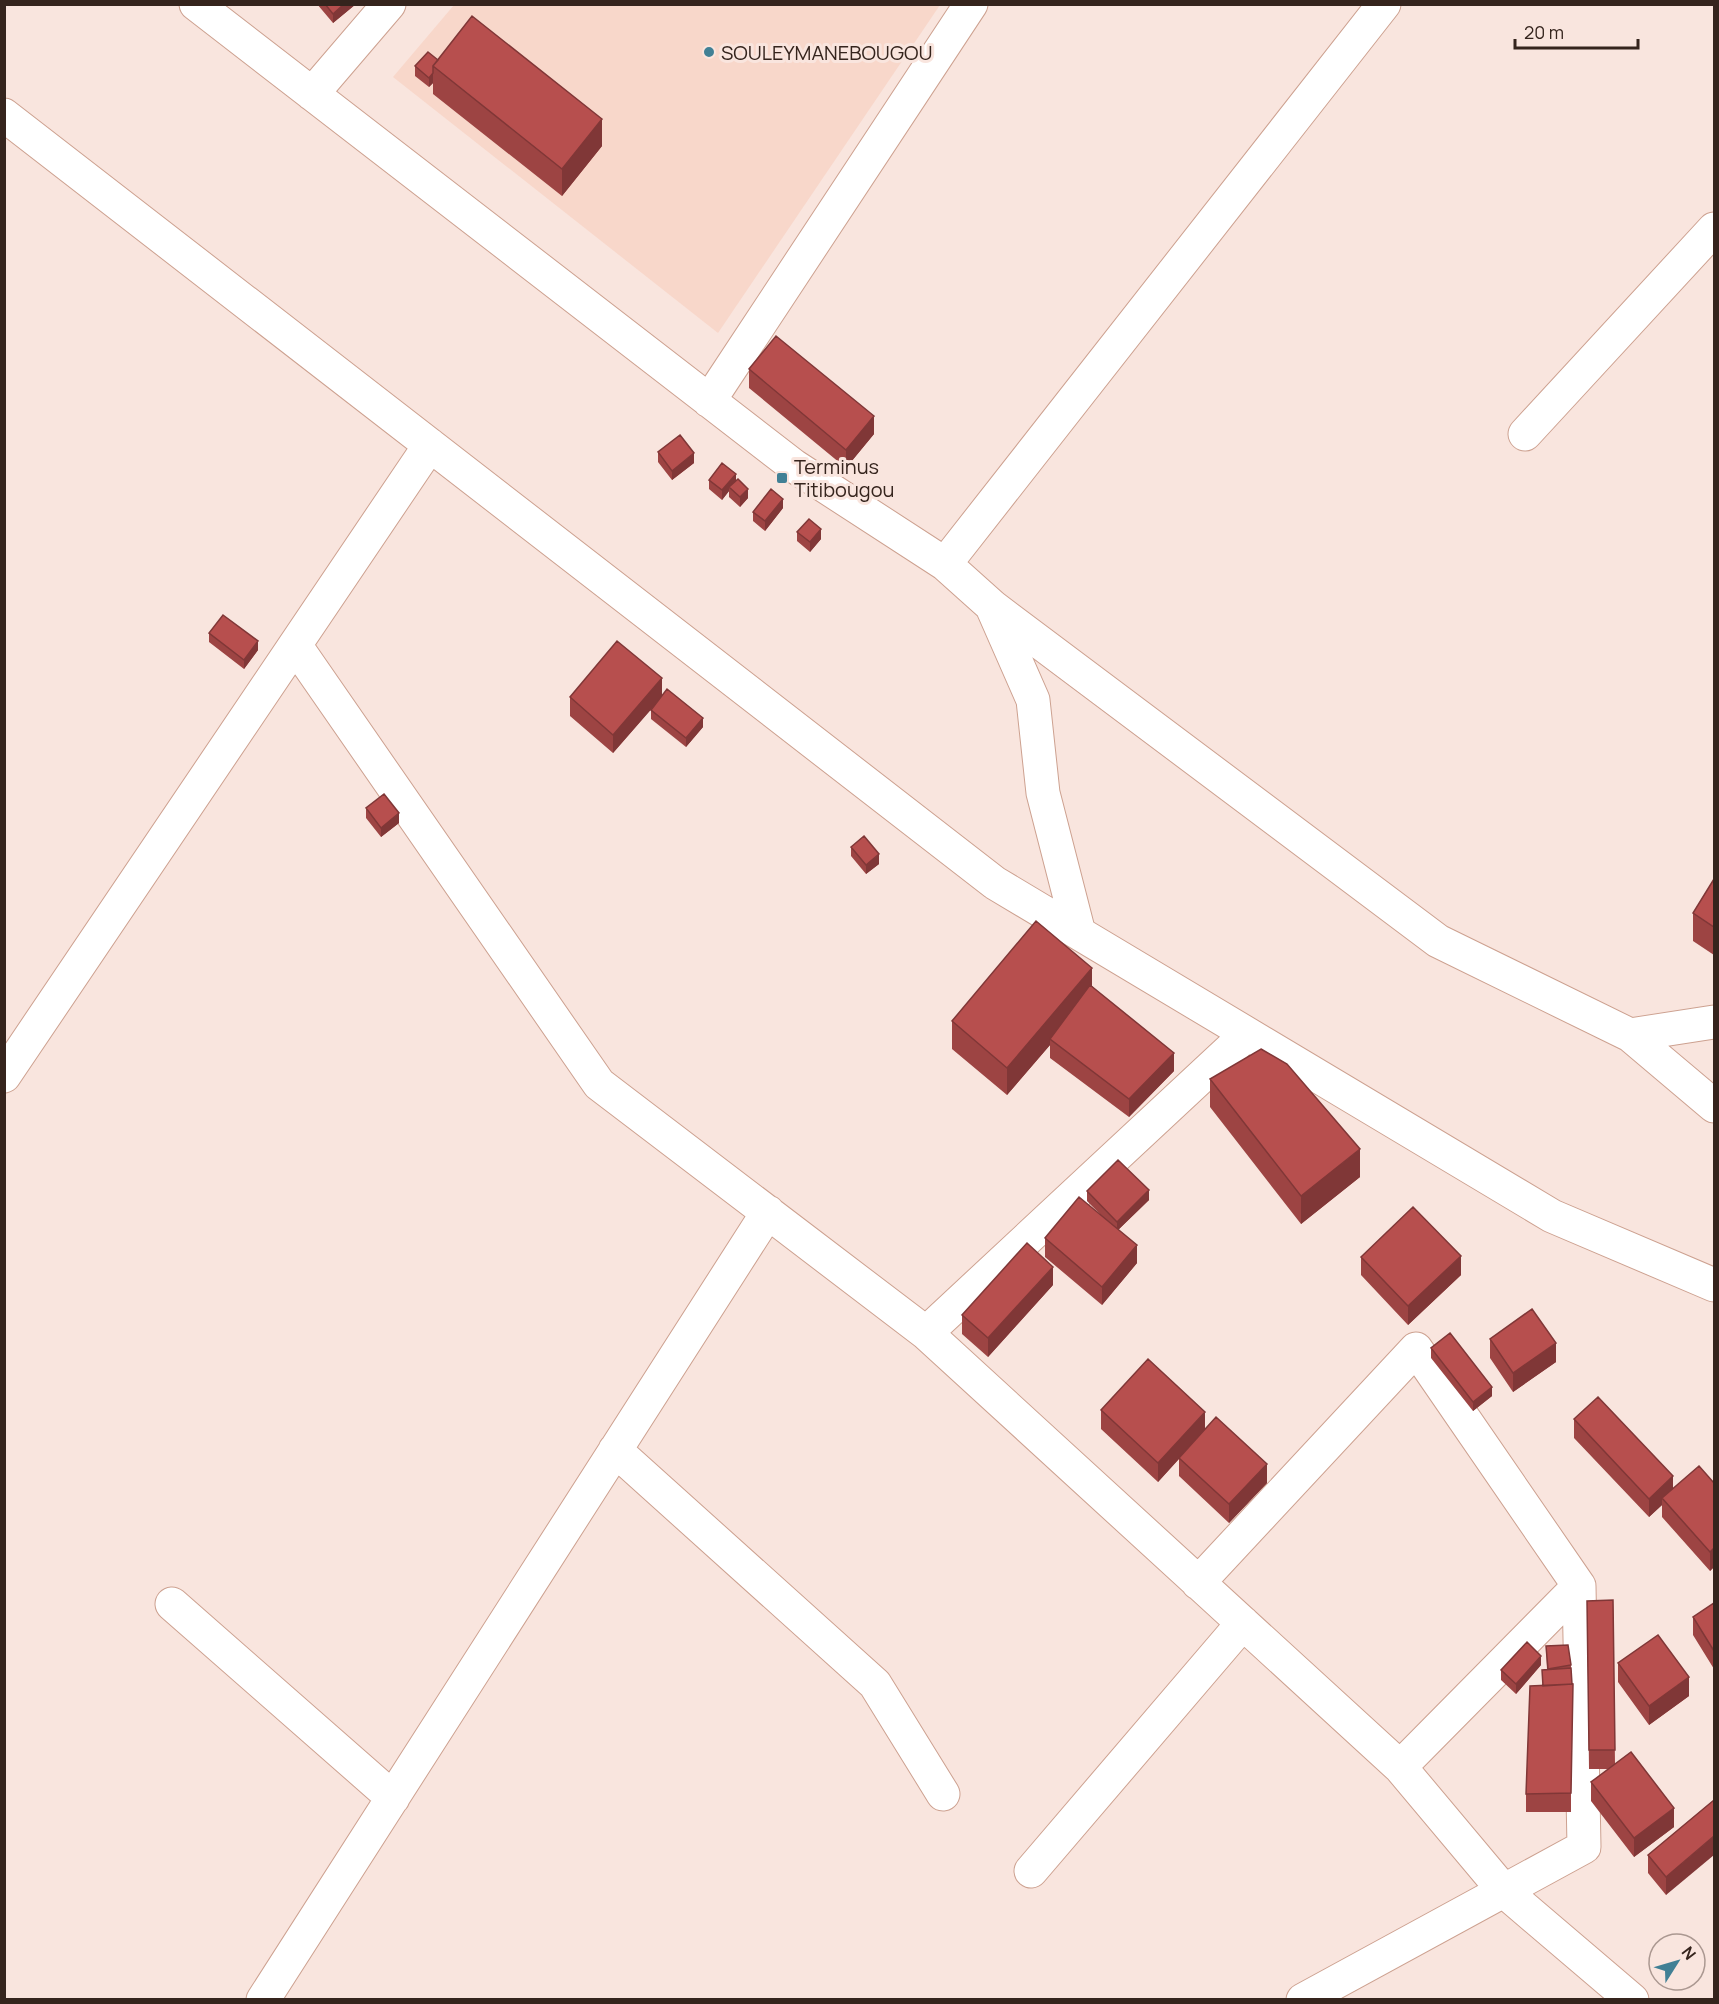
<svg xmlns="http://www.w3.org/2000/svg" width="1719" height="2004" viewBox="0 0 1719 2004" font-family="Manrope,sans-serif">
<style>
.built{fill:#f8d7ca}
.lines{fill:none;stroke-linecap:round;stroke-linejoin:round}
.street-casing{stroke:#cda190;stroke-width:35}
.street{stroke:#fff;stroke-width:33}
.wall{fill:#9d4443}
.shaded-wall{fill:#803737}
.building{fill:#b74f4e;stroke:#803737;stroke-width:1.5}
.poi-dot{fill:#418095;stroke:#f9e5de;stroke-width:2}
.labels{text-anchor:middle;dominant-baseline:central;stroke-width:6;stroke-linejoin:round;paint-order:stroke}
.poi-label{font-size:20px;fill:#35241d;stroke:#f9e5de;text-anchor:start}
</style>
<rect width="100%" height="100%" fill="#f9e5de"/>
<path class="built" d="M454,5h486l-222,328 -325,-256z"/>
<g class="lines">
<g class="street-casing">
<path id="street" d="M196,4l598,462 151,98 48,43 445,334 192,94 84,71
M312,94l77,-90
M4,115l991,768 557,333 162,69
M709,401l262,-397
M1525,434l189,-205
M945,564l439,-560
M993,609l40,91 10,93 36,140
M295,645l304,439 327,249 474,434 104,124 128,109
M1630,1035l84,-13
M4,1076l426,-631
M926,1333l321,-299
M615,1450l260,234 68,110
M1198,1583l218,-234 163,237 5,261 -281,153
M172,1604l221,194
M1400,1767l179,-181
M1031,1871l212,-248
M263,2000l505,-788"/>
</g>
<use href="#street" class="street"/>
</g>
<path class="wall" d="M317,4h39l-23,19z
M438,60l164,86 -40,50 -129,-102v-11l-4,4 -14,-11v-10z
M749,369l125,65 -28,34 -97,-80z
M658,452l36,11 -22,17 -14,-18z
M709,480l27,1 12,17 -8,9 -11,-10v-6l-7,9 -13,-11z
M783,508l-18,23 -12,-10v-9z
M797,532l24,7 -11,13 -13,-11z
M209,633l49,17 -14,19 -35,-27z
M662,696l41,31 -17,20 -35,-28v-9l1,-2 -39,45 -43,-37v-19z
M366,808l33,15 -18,14 -15,-19z
M851,847l28,17 -13,10 -15,-18z
M1714,879v76l-21,-14v-28z
M1092,986l82,85 -45,46 -79,-59v-13l-43,50 -55,-46v-28z
M1210,1079l150,98 -59,47 -91,-117z
M1087,1191l62,9 -31,30 19,33 -35,42 -57,-48v-19l55,-24 -13,-13z
M1361,1257l100,18 -53,50 -47,-50z
M1053,1285l-65,72 -26,-23v-19z
M1490,1339l66,23 -43,30 -23,-34z
M1431,1348l61,48 -19,15 -42,-53z
M1101,1410l104,19 62,54 -38,40 -50,-47v-17l-21,23 -57,-53z
M1574,1419l99,69 41,-5v84l-4,4 -48,-54v-12l-13,12 -75,-79z
M1613,1600l2,164 59,63 -40,30 -43,-56v-19l18,-13h-20l-2,-168z
M1714,1603v66l-21,-34v-18z
M1546,1646l25,19v147h-45v-18l16,-108 5,-16z
M1618,1663l71,33 -40,29 -31,-43z
M1541,1665l-25,29 -15,-14v-10z
M1714,1800l-48,95 -18,-22v-18z"/>
<path class="shaded-wall" d="M344,4h12l-23,19v-9z
M433,73v10l-4,4v-9z
M602,119v27l-40,50v-27z
M874,416v18l-28,34v-18z
M694,453v10l-22,17v-9z
M736,474v10l-7,3v4l-7,9v-10z
M748,489v9l-8,9v-10z
M783,499v9l-18,23v-10z
M821,529v10l-11,13v-10z
M258,641v9l-14,19v-9z
M662,678v19l-49,56v-18z
M703,718v9l-17,20v-9z
M399,813v10l-18,14v-9z
M879,854v10l-13,10v-9z
M1092,968v27l-42,44v6l-43,50v-27z
M1174,1053v18l-45,46v-18z
M1360,1149v28l-59,47v-28z
M1149,1190v10l-32,31v-9z
M1137,1245v18l-35,42v-18z
M1461,1256v19l-53,50v-19z
M1053,1267v18l-65,72v-19z
M1556,1343v19l-43,30v-19z
M1492,1387v9l-19,15v-9z
M1205,1412v18l-47,52v-19z
M1267,1464v19l-38,40v-19z
M1673,1476v18l-11,4v7l-13,12v-18z
M1714,1548v19l-4,4v-19z
M1541,1656v9l-25,29v-10z
M1689,1677v19l-40,29v-19z
M1674,1808v19l-40,30v-19z
M1714,1836v19l-48,40v-18z"/>
<path class="building" d="M325,4h19l-11,10z
M472,16l130,103 -40,50 -129,-103z
M428,52l10,8 -5,6v7l-4,5 -14,-12z
M776,336l98,80 -28,34 -97,-81z
M680,435l14,18 -22,18 -14,-19z
M722,463l14,11 -14,16 -13,-10z
M738,479l10,10 -8,8 -11,-10z
M771,489l12,10 -18,22 -12,-9z
M809,519l12,10 -11,13 -13,-10z
M223,615l35,26 -14,19 -35,-27z
M617,641l45,37 -49,57 -43,-38z
M667,689l36,29 -17,20 -35,-28z
M384,794l15,19 -18,15 -15,-20z
M864,836l15,18 -13,11 -15,-18z
M1714,879v48l-21,-14z
M1036,921l56,47 -85,100 -55,-47z
M1090,985l84,68 -45,46 -79,-60z
M1261,1049l26,15 73,85 -59,47 -91,-117z
M1118,1160l31,30 -32,32 -30,-31z
M1079,1197l58,48 -35,42 -57,-49z
M1413,1207l48,49 -53,50 -47,-49z
M1027,1243l26,24 -65,71 -26,-23z
M1532,1309l24,34 -43,30 -23,-34z
M1450,1333l42,54 -19,15 -42,-54z
M1148,1359l57,53 -47,51 -57,-53z
M1598,1397l75,79 -24,23 -75,-80z
M1216,1417l51,47 -38,40 -50,-46z
M1699,1466l15,17v65l-4,4 -48,-54z
M1613,1600l2,150h-26l-2,-149z
M1714,1603v48l-21,-34z
M1658,1635l31,42 -40,29 -31,-43z
M1527,1642l14,14 -25,28 -15,-14z
M1568,1645l3,20 -23,4 -2,-23z
M1571,1668l1,16 -29,2 -1,-16z
M1573,1684l-2,109 -45,1 4,-108z
M1631,1752l43,56 -40,30 -43,-56z
M1714,1800v36l-48,41 -18,-22z"/>
<g class="poi-dot">
<circle cx="709" cy="52" r="6"/>
<rect x="776" y="472" width="12" height="12" rx="3"/>
</g>
<g class="labels">
<g class="poi-label">
<text x="721" y="52">SOULEYMANEBOUGOU</text>
<text x="794" y="466">Terminus<tspan x="794" dy="23">Titibougou</tspan></text>
</g>
</g>
<rect width="1719" height="2004" fill="none" stroke="#35241d" stroke-width="12"/>
<g transform="translate(1677 1962) rotate(53)"><circle r="28" fill="#f9e5de" stroke="#ab9891" stroke-width="1.5"/>
<path d="M0-4.5L10 22L0 15L-10 22Z" fill="#418095"/>
<text y="-9" font-size="16" font-weight="bold" text-anchor="middle" fill="#35241d">N</text>
</g>
<path d="M1515 39v9h123v-9" fill="none" stroke="#35241d" stroke-width="3"/>
<text x="1524" y="39" font-size="18" fill="#35241d" stroke="#f9e5de" stroke-width="4.5" paint-order="stroke">20 m</text>
</svg>
